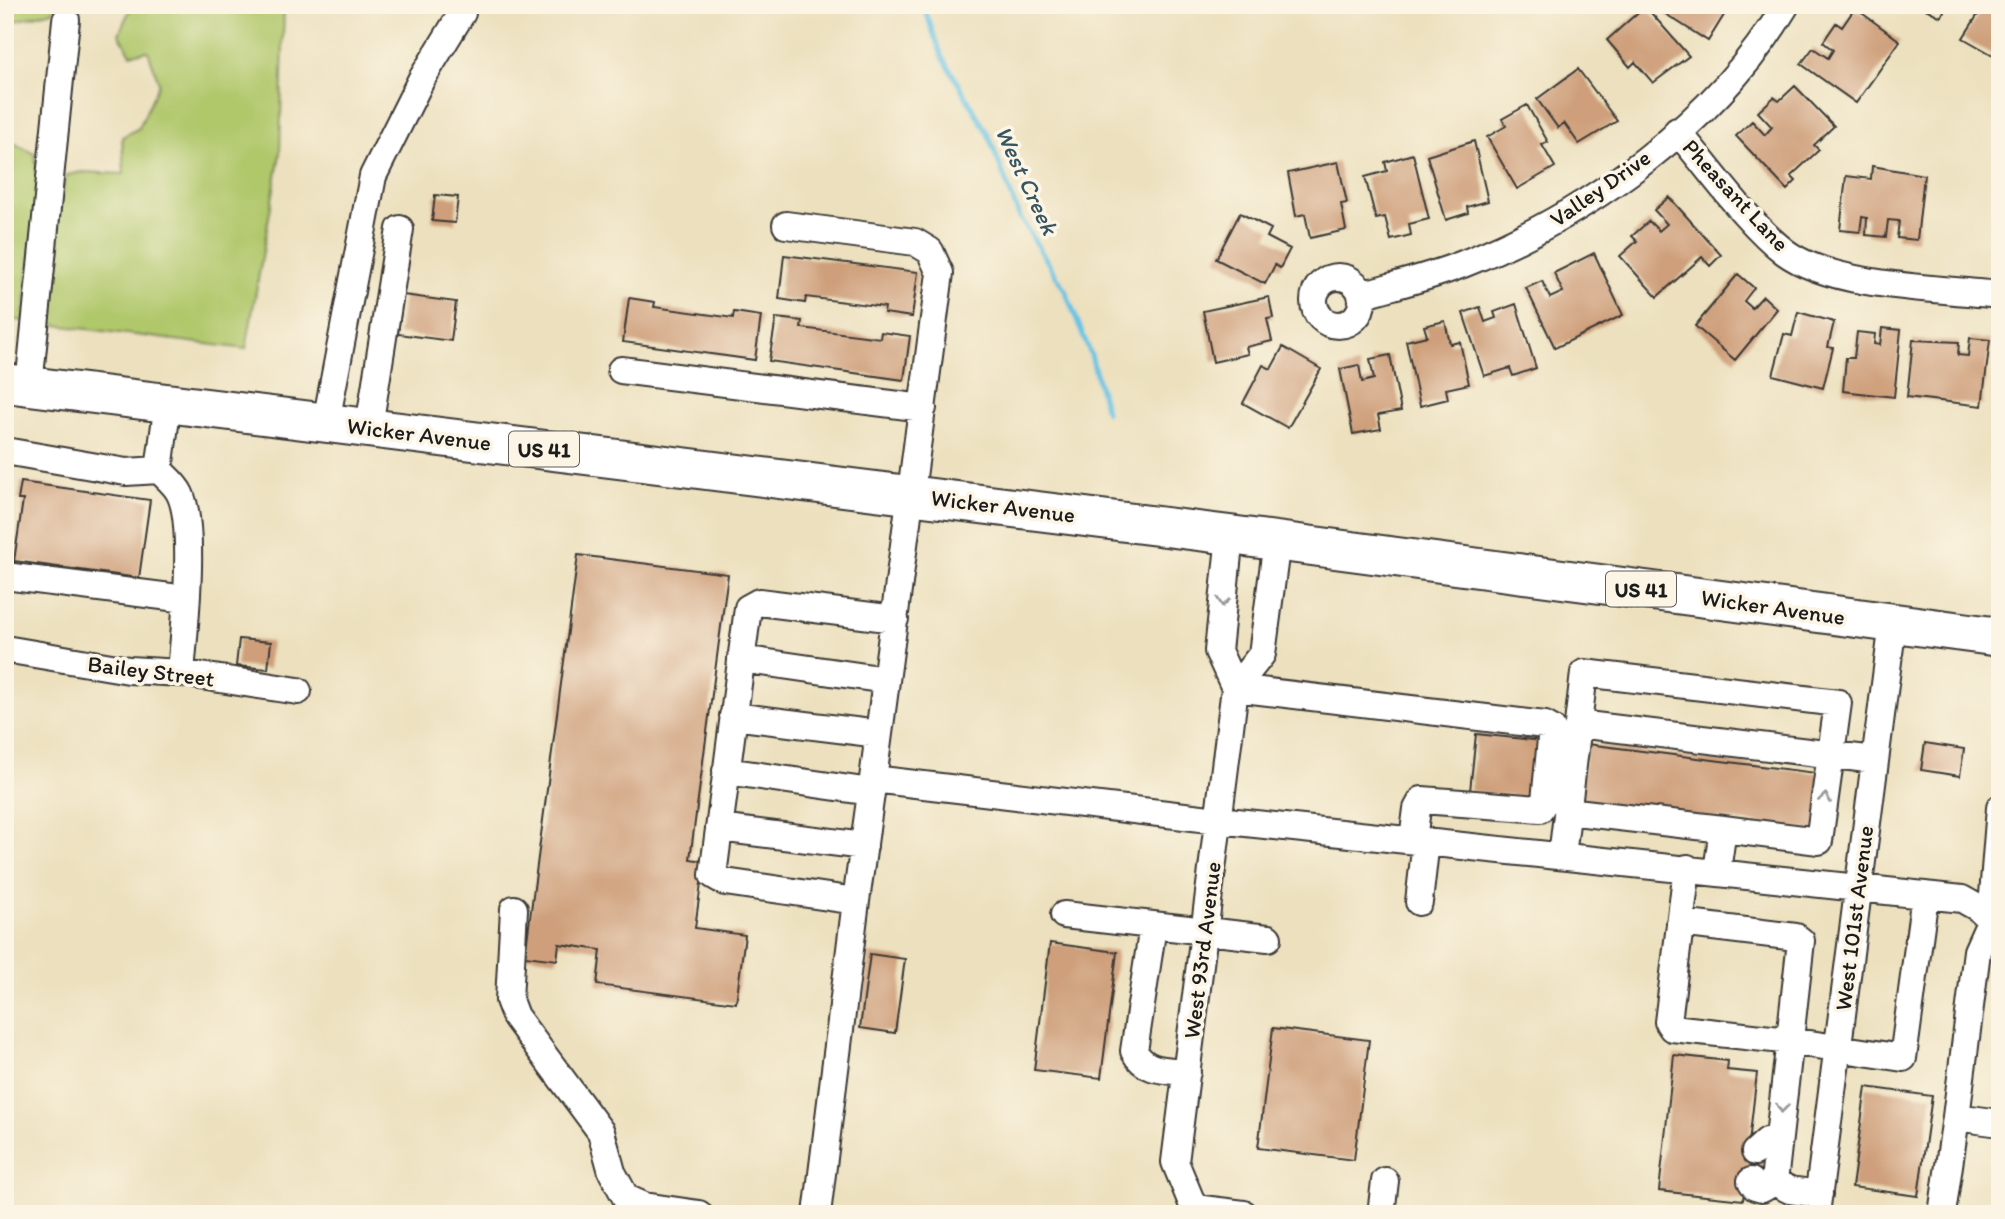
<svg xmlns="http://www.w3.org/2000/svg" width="2005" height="1219" viewBox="0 0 2005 1219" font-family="Itim,sans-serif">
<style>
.green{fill:#b0c76b;stroke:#667244;stroke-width:2}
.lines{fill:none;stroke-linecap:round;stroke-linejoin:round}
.stream{stroke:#66c3e4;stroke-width:5}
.building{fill:#ce9f7a}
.minor-casing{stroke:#3b3934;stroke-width:30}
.highway-casing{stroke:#3b3934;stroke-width:42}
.minor{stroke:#fff;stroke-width:26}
.highway{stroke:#fff;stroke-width:38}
.oneway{stroke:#999}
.labels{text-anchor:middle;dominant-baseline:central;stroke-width:7;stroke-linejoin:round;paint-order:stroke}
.shield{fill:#fcf5e5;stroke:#5f5d58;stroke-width:2}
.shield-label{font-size:21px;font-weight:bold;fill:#1c1c1c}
.street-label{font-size:23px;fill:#1c1c1c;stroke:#fcf5e5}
.water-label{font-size:24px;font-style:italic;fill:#365662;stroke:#fcf5e5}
</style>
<rect width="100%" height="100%" fill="#fcf5e5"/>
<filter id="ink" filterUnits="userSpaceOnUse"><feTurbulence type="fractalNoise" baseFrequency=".0143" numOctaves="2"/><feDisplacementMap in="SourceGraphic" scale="14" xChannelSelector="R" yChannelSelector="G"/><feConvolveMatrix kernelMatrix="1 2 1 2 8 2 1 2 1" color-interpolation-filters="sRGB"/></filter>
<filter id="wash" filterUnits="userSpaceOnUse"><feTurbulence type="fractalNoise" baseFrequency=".00686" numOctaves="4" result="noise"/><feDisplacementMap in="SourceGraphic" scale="28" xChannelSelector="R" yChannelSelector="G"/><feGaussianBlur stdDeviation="1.57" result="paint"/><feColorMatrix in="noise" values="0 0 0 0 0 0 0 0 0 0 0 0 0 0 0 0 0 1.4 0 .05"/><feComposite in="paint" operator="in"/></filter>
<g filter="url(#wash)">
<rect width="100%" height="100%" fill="#ece0be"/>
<path class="green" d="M5,5h70l-70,19z
M124,5h160l-4,149 -34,195 -200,-25 11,-116 10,-33 15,-3 42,2 -2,-37 17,-9 20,-45 -11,-32 -17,3 -12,-20 12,-27z
M5,139l30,15 3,29 -15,138 -18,-3z"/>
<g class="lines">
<path class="stream" d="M923,5l19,51 46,78 31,82 46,74 26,65 15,57"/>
</g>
<g id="blocks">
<path class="building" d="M1669,5h57l3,2 -21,34 -44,-28z
M1918,5h29l-6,12z
M1984,5h16v54l-37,-21z
M1645,6l44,50 -36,27 -18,-21 -5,5 -23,-27z
M1855,8l45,33 -44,62 -55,-39 12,-16 15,10 5,-8 -10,-8 13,-19 6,4z
M1578,69l39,52 -38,23 -15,-21 -6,5 -21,-29z
M1795,86l39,40 -20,19 5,5 -28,26 5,5 -9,9 -51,-54 16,-15 13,14 7,-8 -14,-15 16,-15 5,4z
M1527,105l21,37 -6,3 13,22 -38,22 -30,-52 19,-11 -4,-7z
M1474,141l14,60 -21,6 1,6 -22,7 -19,-64z
M1413,154l16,65 -20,5 2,11 -20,5 -6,-23 -9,2 -11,-42 22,-6 -2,-9z
M1338,162l9,41 -6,1 5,26 -36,8 -5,-24 -9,2 -8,-43z
M1872,166l52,9 -7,65 -20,-2 2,-17 -11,-1 -2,17 -20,-2 1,-17 -5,-1 -2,15 -20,-2 6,-54 25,3z
M435,195l23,2 -3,26 -23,-2z
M1669,197l52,58 -11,11 -8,-9 -45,40 -37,-41 17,-15 -5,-5 17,-15 10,10 8,-7 -13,-14z
M1240,213l31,16 -4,8 23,12 -10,19 -5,-3 -10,19 -49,-25z
M1594,253l29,62 -68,33 -29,-60 16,-7 8,17 13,-6 -9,-19z
M784,255l134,17 -6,45 -28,-4 1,-6 -79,-10 -1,6 -26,-4z
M1738,274l16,14 -10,13 8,7 11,-12 14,13 -42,51 -40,-34z
M403,295l53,7 -5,39 -53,-7z
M1269,297l4,21 -6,1 5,22 -26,6 2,7 -35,8 -10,-51z
M629,298l26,4 -1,5 79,11 1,-6 27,4 -6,44 -132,-18z
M1516,304l20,64 -23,8 -3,-8 -26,8 -21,-63 17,-6 5,15 11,-4 -2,-6z
M1798,312l36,10 -6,25 5,1 -10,40 -50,-13 11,-41 8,2z
M776,318l26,3 -1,7 79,10 1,-6 29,4 -6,44 -135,-19z
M1445,321l5,23 10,-2 9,42 -23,5 2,10 -28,7 -14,-65 21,-5 -3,-10z
M1882,328l19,2 -7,67 -51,-6 3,-33h8l3,-26 18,2 -1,10 6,1z
M1970,338l20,2 -8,66 -75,-9 6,-57 46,2 -1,13 10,1z
M1283,347l38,22 -33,59 -45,-25 20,-38 8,4z
M1390,355l11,56 -23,4 3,14 -28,5 -13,-65 19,-4 3,17 12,-3 -4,-20z
M21,482l129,18 -11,78 -125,-17 9,-61h-5z
M578,555l150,19 -38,285 14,2 -9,67 50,7 -9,68 -139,-18 4,-35 -42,-6 -2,16 -32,-4z
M239,639l32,3 -3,27 -32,-3z
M1476,734l67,7 -6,57 -67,-7z
M1925,743l39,6 -4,27 -39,-6z
M1587,744l237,30 -7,57 -238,-30z
M1050,943l67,9 -16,126 -67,-8z
M870,954l35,5 -10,74 -35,-5z
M1273,1028l96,12 -15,120 -96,-12z
M1674,1055l54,6 -1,9 30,3 -9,79 16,2 -2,26 -16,-2 -3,22 -84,-9z
M1866,1087l66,9 -14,100 -66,-9z"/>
</g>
</g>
<g filter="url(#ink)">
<use href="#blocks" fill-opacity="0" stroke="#3b3934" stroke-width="2"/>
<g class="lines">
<g class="minor-casing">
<path id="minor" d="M1677,131c32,37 70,92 108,121 49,36 154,36 215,43
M786,225l129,17 15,9 10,22 -67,506 345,41 744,79 16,9 22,21
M1314 301a24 24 0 1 1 48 0a24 24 0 1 1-48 0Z
M1361,295c34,-10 69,-18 102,-31 125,-49 254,-142 323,-259
M621,370l302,38
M29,386l37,-366
M168,402l-9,68c7,7 17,15 21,24 16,33 4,140 1,179
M326,422l47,-246 48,-96 41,-67
M369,427l31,-198
M5,451l121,21 33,-2
M1230,535l-12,116 17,37
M5,576l181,23
M5,649l124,21 52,3 117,18
M741,659l145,21
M1235,688l310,37 7,4 -7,72 -5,8 -118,-9 -5,9 -4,31
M733,716l146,18
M1578,724l6,-51 254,30 -19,138 -96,-12
M726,771l145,21
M873,779l-17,122 -131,-19 -12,-7 35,-267 11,-6 136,17
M2000,808l-9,112 -14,31 -21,166 44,6
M1567,811l156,18 -6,42
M719,828l145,18
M1562,856l16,-132 297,36
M1687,868l-19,154 4,6 118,13 113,17 22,-163
M1419,902l7,-61
M514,909l-5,91 6,16 86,116 11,40 14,26 18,8 55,8
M1064,915l204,23
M1680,923l116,14 5,4 -27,241 -12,7 -7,-2 -4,-6
M1153,926l-19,125c11,21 31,19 53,21
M1755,1152l12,-11 11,2
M1774,1182l16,8 29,4
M817,1214l39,-313
M1244,1214l-50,-6 -19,-46 60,-474 27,-34 15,-113
M1381,1214l4,-33
M1816,1214l77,-591
M1942,1214l14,-97"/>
</g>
<g class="highway-casing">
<path id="highway" d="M5,383l1225,152 770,102"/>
</g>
<use href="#minor" class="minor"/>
<use href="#highway" class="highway"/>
</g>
<defs><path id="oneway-chevron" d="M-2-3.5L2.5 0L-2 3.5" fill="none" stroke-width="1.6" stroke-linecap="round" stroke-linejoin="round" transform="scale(1.75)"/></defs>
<g class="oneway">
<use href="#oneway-chevron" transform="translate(1223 602) rotate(96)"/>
<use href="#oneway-chevron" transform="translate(1825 798) rotate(-82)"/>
<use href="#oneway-chevron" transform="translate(1782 1108) rotate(96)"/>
</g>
</g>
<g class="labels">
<g class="shield">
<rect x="509" y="431.5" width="70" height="35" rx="5"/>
<rect x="1606" y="571.5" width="70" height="35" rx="5"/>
</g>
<g class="shield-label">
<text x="544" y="449">US 41</text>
<text x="1641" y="589">US 41</text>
</g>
<g class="street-label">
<text transform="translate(1600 188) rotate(-35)">Valley Drive</text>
<text transform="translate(1736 195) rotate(47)">Pheasant Lane</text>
<text transform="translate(419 434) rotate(7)">Wicker Avenue</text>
<text transform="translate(1003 506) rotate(7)">Wicker Avenue</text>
<text transform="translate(1773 607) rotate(8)">Wicker Avenue</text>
<text transform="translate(151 671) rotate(7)">Bailey Street</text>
<text transform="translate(1854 918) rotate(-83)">West 101st Avenue</text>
<text transform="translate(1202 950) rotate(-83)">West 93rd Avenue</text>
</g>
<g class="water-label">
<text transform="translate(1027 180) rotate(65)">West Creek</text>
</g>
</g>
<rect width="2005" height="1219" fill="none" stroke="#fcf5e5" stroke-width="28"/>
</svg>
